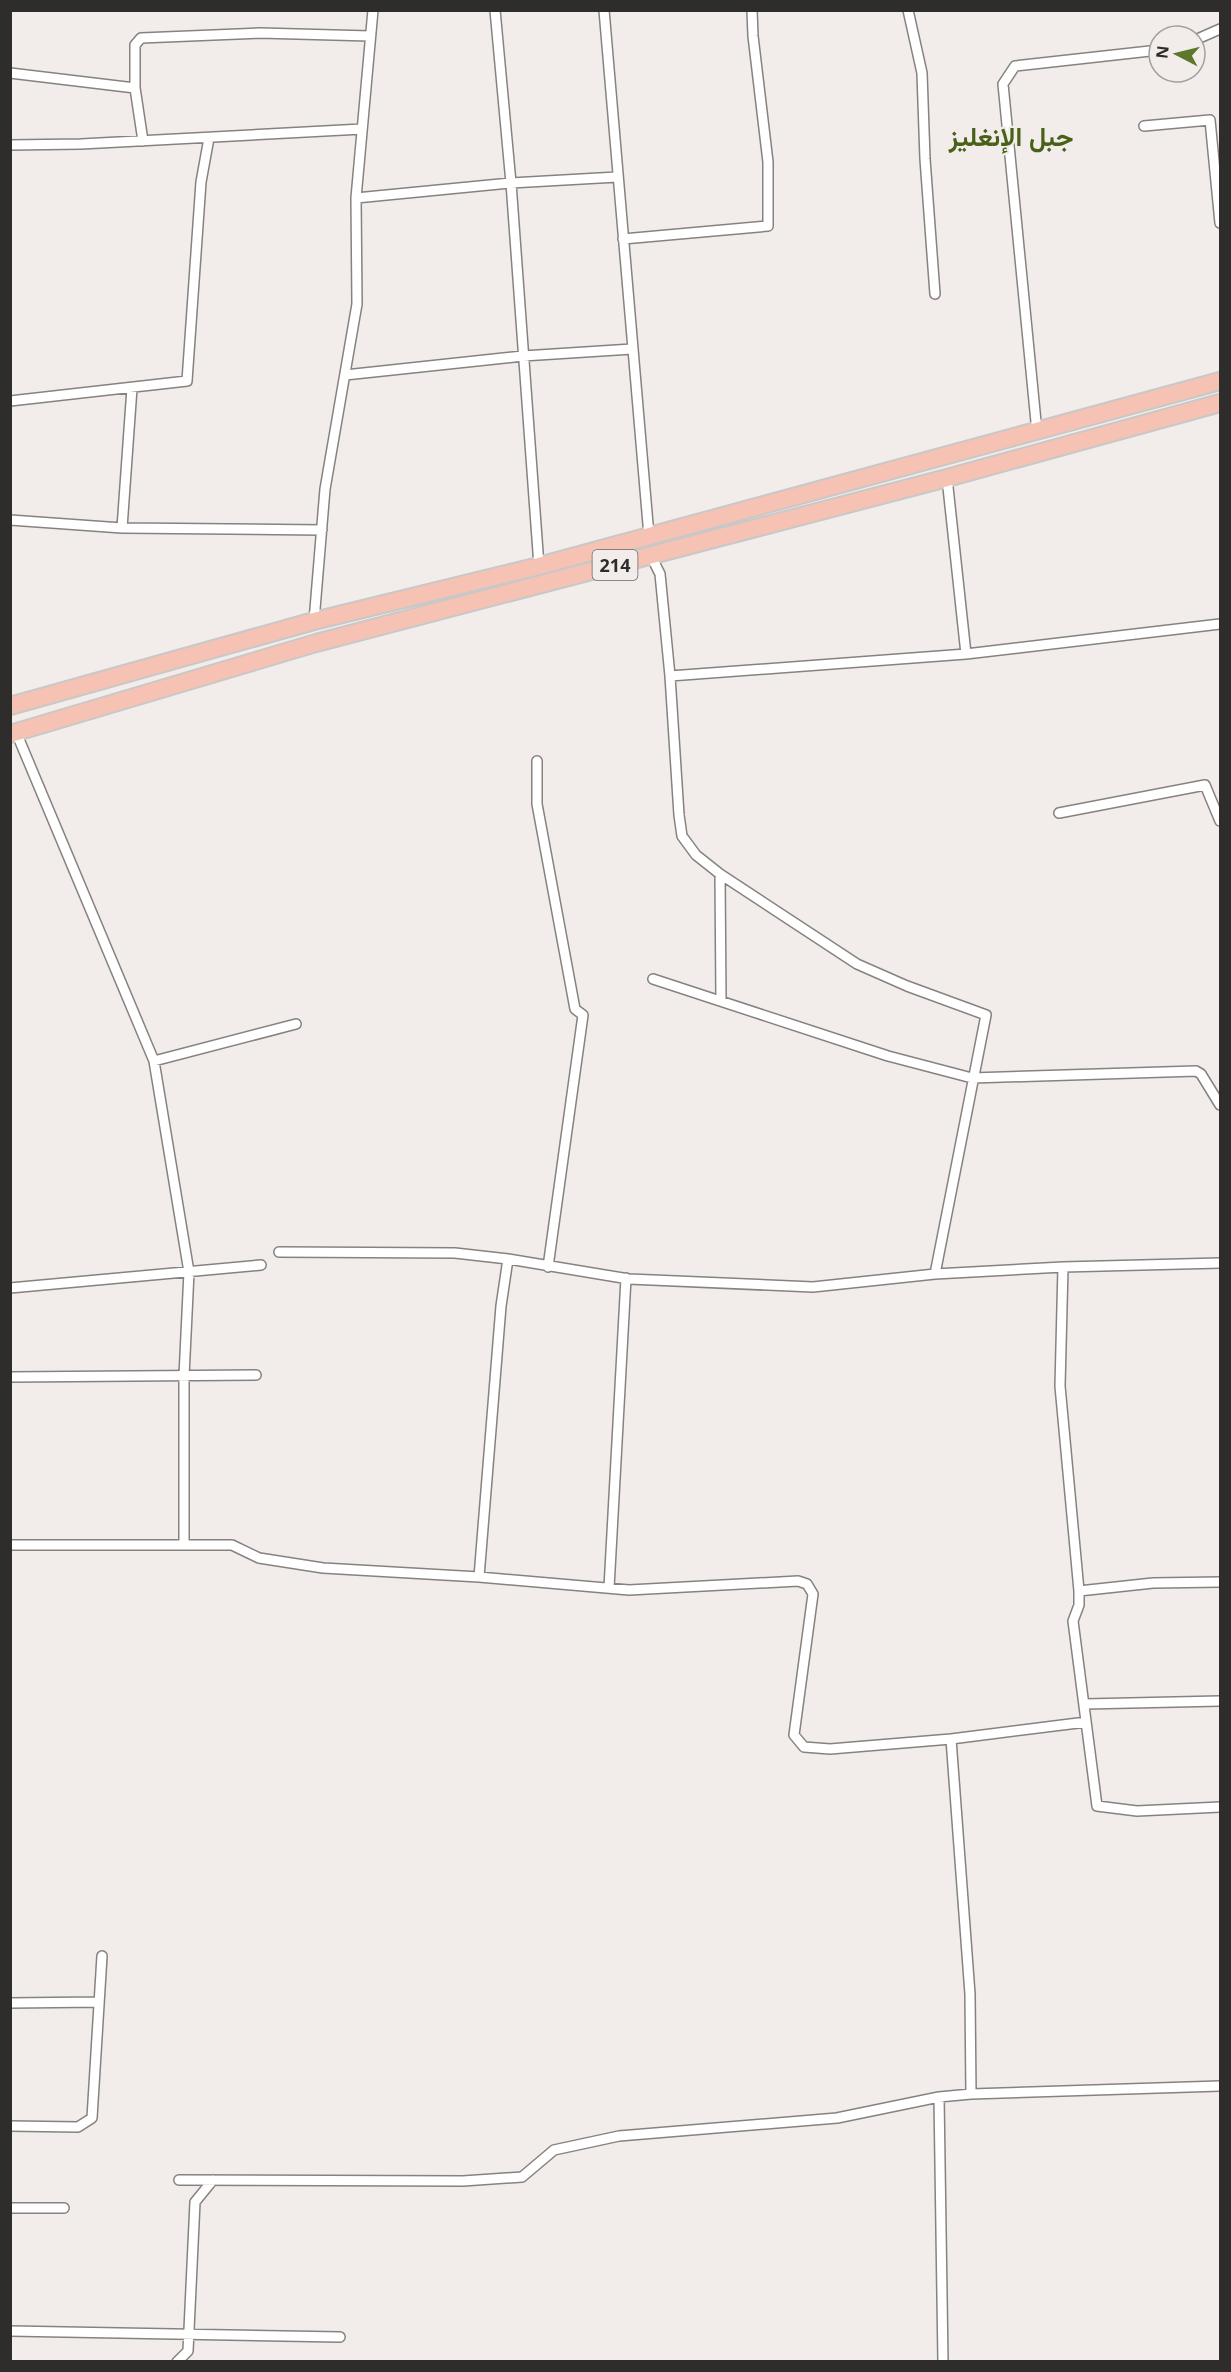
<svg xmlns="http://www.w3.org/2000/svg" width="1231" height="2372" viewBox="0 0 1231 2372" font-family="'Noto Sans',Vazirmatn,sans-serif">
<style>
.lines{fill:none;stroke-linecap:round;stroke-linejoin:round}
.minor-casing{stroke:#86827f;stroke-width:12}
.trunk-casing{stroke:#c9c8c8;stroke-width:20}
.minor{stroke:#fff;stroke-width:9}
.trunk{stroke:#f6c2b3;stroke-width:16}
.labels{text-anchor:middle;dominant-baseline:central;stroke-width:4.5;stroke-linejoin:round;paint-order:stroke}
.shield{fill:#f2edea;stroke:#6a6765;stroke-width:1.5}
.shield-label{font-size:18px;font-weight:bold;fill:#2f2d2c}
.district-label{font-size:26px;font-weight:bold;fill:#496019;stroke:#f2edea}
</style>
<rect width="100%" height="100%" fill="#f2edea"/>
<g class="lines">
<g class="minor-casing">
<path id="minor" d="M495,10l16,173 28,383
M604,10l45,526
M908,10l14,63 3,86 10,135
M1195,40l25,-11
M10,73l125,15
M1144,126l66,-6 10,103
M143,141l-8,-53v-43l6,-7 119,-5 110,3
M10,145l71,-1 281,-15
M356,198l155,-15 106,-6
M623,239l145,-13v-64l-15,-126 -1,-26
M345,375l178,-19 109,-7
M10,401l177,-20 14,-199 8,-44
M1037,432l-34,-348 12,-18 144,-16
M947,478l19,176
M10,520l112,8 200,2
M122,528l10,-140
M651,556l9,18 10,102 9,139 3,21 14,19 24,19 137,90 50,22 79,29 -51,259
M314,621l11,-132 32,-185 -1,-106 17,-188
M670,676l296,-22 254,-30
M16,732l138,329 35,211 -5,104v169
M537,761v43l38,205 8,6 -35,252
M1059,813l146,-28 15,36
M720,874l1,127
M653,979l235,77 84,22 224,-7 5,3 19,31
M154,1061l142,-37
M279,1252l176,1 53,6 121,20 184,8 122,-13 128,-7 157,-4
M1063,1267l-3,119 19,205v14l-6,16 24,185 40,5 83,-4
M10,1288l251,-23
M10,1377l246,-2
M10,1545h222l27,13 64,10 156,9 150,13 169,-9 9,3 6,10 -19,141 10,12 26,2 121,-10
M479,1577l22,-271 7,-47
M609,1588l17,-310
M1079,1591l74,-8 67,-1
M1085,1704l135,-3
M10,2003l89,-1
M971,2094l-1,-100 -19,-255 135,-17
M10,2126l68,1 14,-9 10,-162
M179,2180l284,1 59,-4 32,-27 65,-14 218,-18 102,-21
M10,2208h54
M10,2331l330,6
M177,2362l11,-11 7,-149 18,-22
M943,2362l-4,-265 32,-3 249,-8"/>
</g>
<g class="trunk-casing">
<path id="trunk" d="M10,706l304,-85 225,-55 681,-185
M10,734l306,-91 631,-165 273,-75"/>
</g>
<use href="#minor" class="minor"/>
<use href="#trunk" class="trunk"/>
</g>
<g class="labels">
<rect class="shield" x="592.5" y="550" width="45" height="30" rx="4.5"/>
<g class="shield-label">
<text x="615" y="565">214</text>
</g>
<g class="district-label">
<text x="1011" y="136">جبل الإنغليز</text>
</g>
</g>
<rect width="1231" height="2372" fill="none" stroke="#2f2d2c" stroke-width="24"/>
<g transform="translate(1177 54) rotate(277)"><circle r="28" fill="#f2edea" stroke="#a4a09e" stroke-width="1.5"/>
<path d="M0-4.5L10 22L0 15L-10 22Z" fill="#5e782b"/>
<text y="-9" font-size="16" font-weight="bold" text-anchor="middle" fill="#2f2d2c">N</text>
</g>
</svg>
